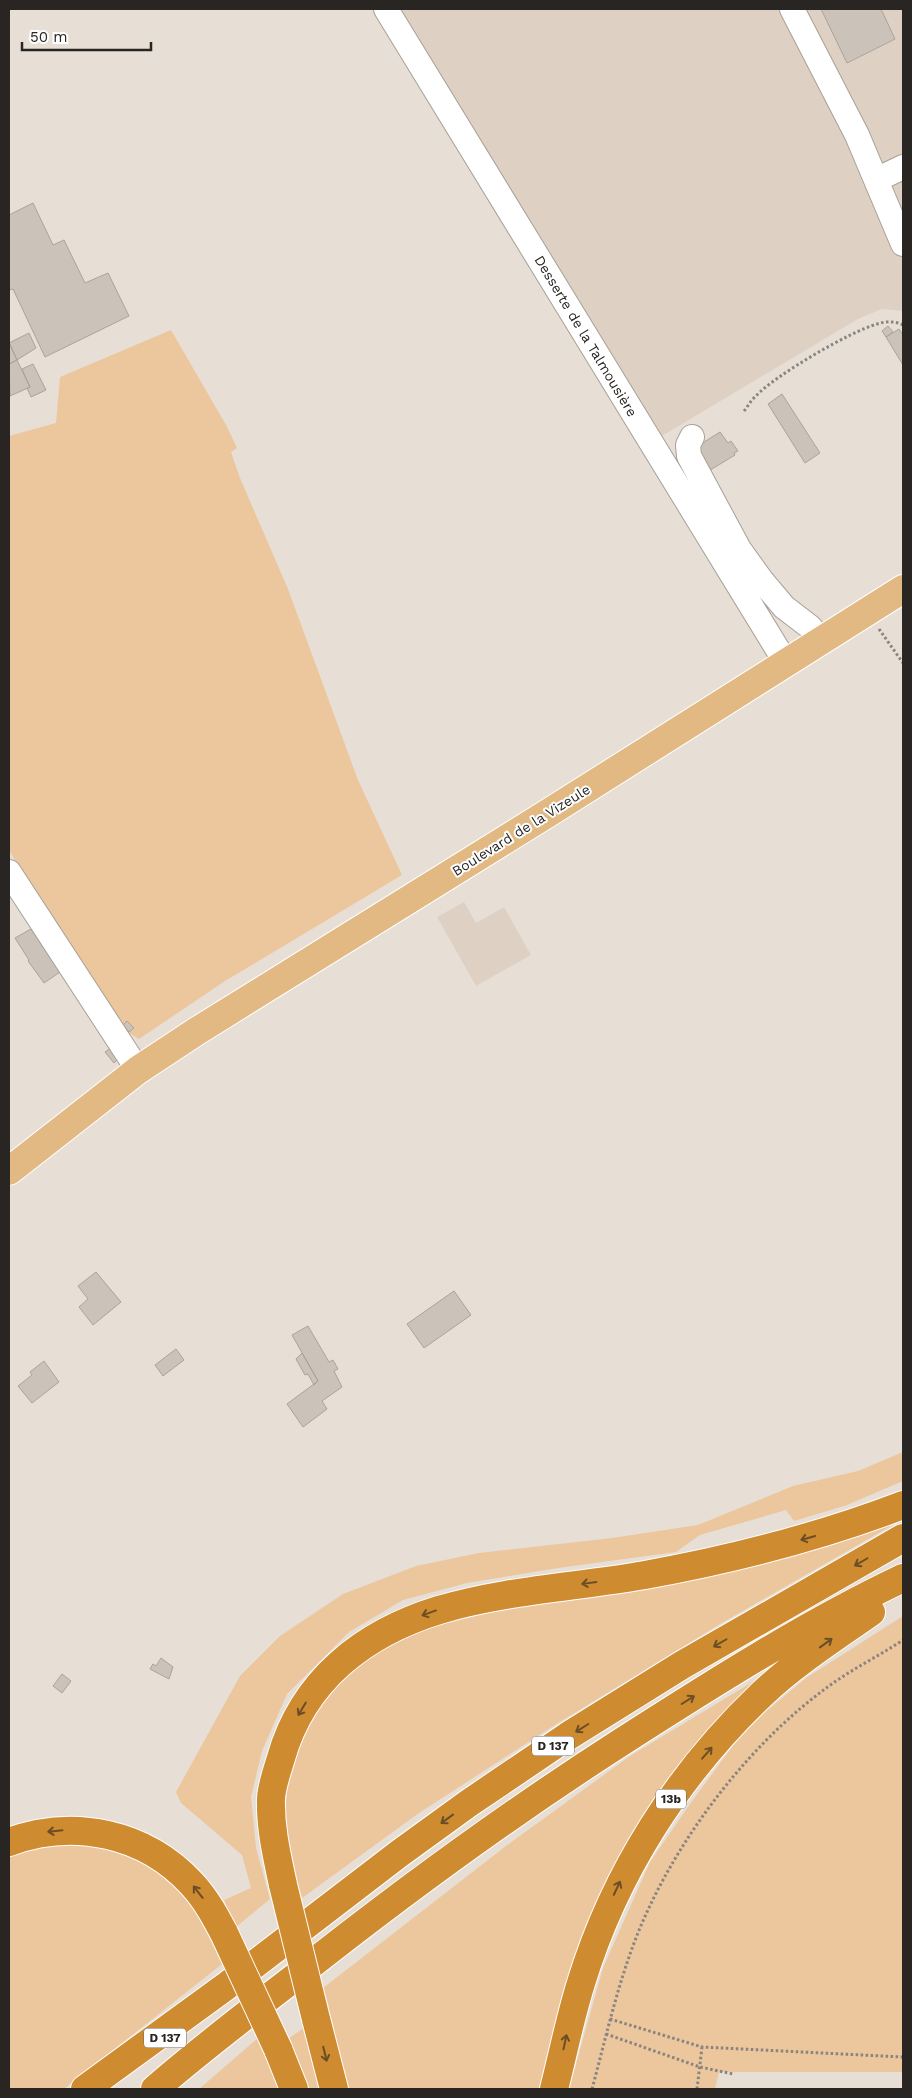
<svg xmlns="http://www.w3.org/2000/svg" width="912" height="2098" viewBox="0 0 912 2098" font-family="'Work Sans',sans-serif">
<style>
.built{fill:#ded1c3}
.green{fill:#ecc69c}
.building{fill:#cbc3ba;stroke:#aba39a}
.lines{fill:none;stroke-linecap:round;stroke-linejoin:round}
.minor-casing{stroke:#a7a097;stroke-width:26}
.major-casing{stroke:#fff;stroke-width:30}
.highway-casing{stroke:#fff;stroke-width:30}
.path{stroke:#89847e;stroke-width:3;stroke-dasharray:2.5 2.5;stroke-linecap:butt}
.minor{stroke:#fff;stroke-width:24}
.major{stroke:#e2b982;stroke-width:28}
.highway{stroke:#cf8b2f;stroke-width:28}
.highway-bridge-casing{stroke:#fff;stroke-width:30;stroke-linecap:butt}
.highway-bridge{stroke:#cf8b2f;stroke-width:28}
.oneway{stroke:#6b4e27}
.labels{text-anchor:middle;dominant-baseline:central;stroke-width:4;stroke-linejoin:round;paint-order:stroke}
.shield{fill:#fff;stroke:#686664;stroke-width:1}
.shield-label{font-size:12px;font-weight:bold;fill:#282522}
.street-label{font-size:14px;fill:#282522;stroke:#fff}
</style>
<rect width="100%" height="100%" fill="#e7dfd6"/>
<path class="built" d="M400,9h503v302l-21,-2 -24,10 -196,117z
M464,902l12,21 28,-16 27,48 -55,31 -39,-69z"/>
<path class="green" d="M171,330l55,95 11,23 -6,4 9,26 48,111 70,191 44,95 -177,106 -86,58 -13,-8 -85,-127 -32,-54v-414l47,-13 4,-46z
M903,1452v29l-56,24 -53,16 -8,-11 -86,25 -24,17 -118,16 -91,15 -64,17 -54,32 -62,62 -25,57 -11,46 5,51 14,51 -35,29 -11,-28 27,-12 -9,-33 -61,-52 -5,-11 64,-116 40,-40 63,-42 73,-28 63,-13 133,-15 86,-13 95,-39 65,-15z
M903,1519l-183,105 -162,99 -139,90 -117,85c-9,-29 -16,-58 -16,-90 0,-35 19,-85 41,-113 9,-12 31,-33 44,-42 15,-12 40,-21 58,-29z
M903,1616v456h-184l-4,17h-146l34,-121 47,-106 40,-58 56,-76 60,-50z
M794,1657l-126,132 -121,300h-203l-17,-77 2,-5 -6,-19 183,-142 124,-90z
M87,1843l53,15 35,27 18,22 14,26 15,31 -158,125h-55v-236l18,-7z
M305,2027l16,62h-17l-19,-48z
M257,2039c8,19 16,32 24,50h-82z"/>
<path class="building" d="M821,9h60l14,30 -48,24z
M33,203l20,42 11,-5 21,43 23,-10 21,43 -84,41 -32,-68 -4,1v-75z
M888,326l5,6 -7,5 -4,-6z
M899,329l4,6v30l-17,-28z
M29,333l7,15 -19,12 -8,-17z
M9,342l8,18 -8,4z
M17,360l13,27 -20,9 -1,-32z
M33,364l13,26 -15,7 -4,-9 3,-1 -8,-18z
M782,394l38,59 -15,10 -37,-59z
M720,432l8,11 3,-2 7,10 -4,2 1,2 -28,17 -14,-23z
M31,929l29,43 -16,11 -16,-22 1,-1 -14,-22z
M127,1021l7,7 -5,4 -6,-7z
M112,1047l6,12 -4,4 -9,-11z
M96,1272l25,30 -28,23 -14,-18 9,-8 -10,-13z
M454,1291l17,24 -47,33 -17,-24z
M308,1326l21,36 4,-2 5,9 -4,2 8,16 -20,14 5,8 -24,18 -16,-23 31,-23 -26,-46z
M176,1349l8,11 -21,16 -8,-11z
M302,1353l16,28 -4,4 -6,-11 -3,1 -9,-16z
M44,1361l15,21 -27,21 -14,-17 14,-11 -2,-3z
M161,1658l12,9 -4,12 -19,-10 3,-5 3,2z
M62,1674l9,7 -9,12 -9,-7z"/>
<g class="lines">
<g class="minor-casing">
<path id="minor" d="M386,9l400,654
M792,9l65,126 46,109
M876,180l27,-13
M692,437l-4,8 1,11 50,93 23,32 22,26 26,20 11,14
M9,872l129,198"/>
</g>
<g class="major-casing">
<path id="major" d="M9,1171l129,-101 59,-39 348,-216 358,-226"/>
</g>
<g class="highway-casing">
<path id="highway" d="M9,1842c65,-24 136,-9 183,42 14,15 23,32 32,49
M283,1885c-6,-29 -13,-57 -12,-87 1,-13 6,-27 10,-40 22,-78 83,-125 158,-148 67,-20 138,-23 206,-35 89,-16 174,-38 258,-70
M316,2019l18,70
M278,2049l16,40
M85,2089l140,-102 175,-134 69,-50 99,-67 114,-71 221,-127
M155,2089c45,-39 92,-75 139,-111 106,-84 215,-164 329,-237 89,-57 185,-118 280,-163
M554,2089c9,-35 16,-71 27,-106 34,-111 97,-209 181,-289 33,-31 72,-56 109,-82"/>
</g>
<path class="path" d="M744,411c4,-5 7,-11 12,-15 18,-20 95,-65 121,-72 9,-3 18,-3 26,1
M879,629l24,34
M610,2019l92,28 201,10
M606,2034l94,33 33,7
M592,2089c16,-59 29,-121 55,-177 39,-85 106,-171 182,-226 23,-17 50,-30 74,-46
M697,2089l5,-42"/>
<use href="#minor" class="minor"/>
<use href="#major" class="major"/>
<use href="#highway" class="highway"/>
<g class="highway-bridge-casing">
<path id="highway-bridge" d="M283,1885l33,134
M224,1933l54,116"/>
</g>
<use href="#highway-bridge" class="highway-bridge"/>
</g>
<defs><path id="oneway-shaft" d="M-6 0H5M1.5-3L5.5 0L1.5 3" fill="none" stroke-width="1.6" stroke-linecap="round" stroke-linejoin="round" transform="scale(1.25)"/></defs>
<g class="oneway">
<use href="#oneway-shaft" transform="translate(808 1538) rotate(164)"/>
<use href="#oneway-shaft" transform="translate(861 1562) rotate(150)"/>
<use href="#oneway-shaft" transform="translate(589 1583) rotate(172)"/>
<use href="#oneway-shaft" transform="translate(429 1613) rotate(160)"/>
<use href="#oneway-shaft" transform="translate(720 1643) rotate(150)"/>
<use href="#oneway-shaft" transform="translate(826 1643) rotate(-36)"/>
<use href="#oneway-shaft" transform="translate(688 1700) rotate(-32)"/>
<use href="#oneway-shaft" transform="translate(302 1709) rotate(121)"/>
<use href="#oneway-shaft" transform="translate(582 1728) rotate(148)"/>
<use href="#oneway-shaft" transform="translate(707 1753) rotate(-49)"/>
<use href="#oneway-shaft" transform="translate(447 1819) rotate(144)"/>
<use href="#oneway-shaft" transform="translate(55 1831) rotate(174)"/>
<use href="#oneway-shaft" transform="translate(617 1888) rotate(-65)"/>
<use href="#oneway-shaft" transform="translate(198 1892) rotate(-128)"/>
<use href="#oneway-shaft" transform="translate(565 2042) rotate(-78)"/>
<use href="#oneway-shaft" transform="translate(325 2054) rotate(76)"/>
</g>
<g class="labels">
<g class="shield">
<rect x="532" y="1736.5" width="42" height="19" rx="4"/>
<rect x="656" y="1789.5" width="30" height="19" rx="4"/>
<rect x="144" y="2028.5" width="42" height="19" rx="4"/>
</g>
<g class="shield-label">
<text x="553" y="1746">D 137</text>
<text x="671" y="1799">13b</text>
<text x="165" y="2038">D 137</text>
</g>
<g class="street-label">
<text transform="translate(586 336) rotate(59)">Desserte de la Talmousière</text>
<text transform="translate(521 830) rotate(-32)">Boulevard de la Vizeule</text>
</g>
</g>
<rect width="912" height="2098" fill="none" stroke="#282522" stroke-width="20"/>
<path d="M22 42v8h129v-8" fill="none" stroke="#282522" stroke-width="2.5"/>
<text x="30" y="42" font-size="15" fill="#282522" stroke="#ffffff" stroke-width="4" paint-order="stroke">50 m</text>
</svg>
